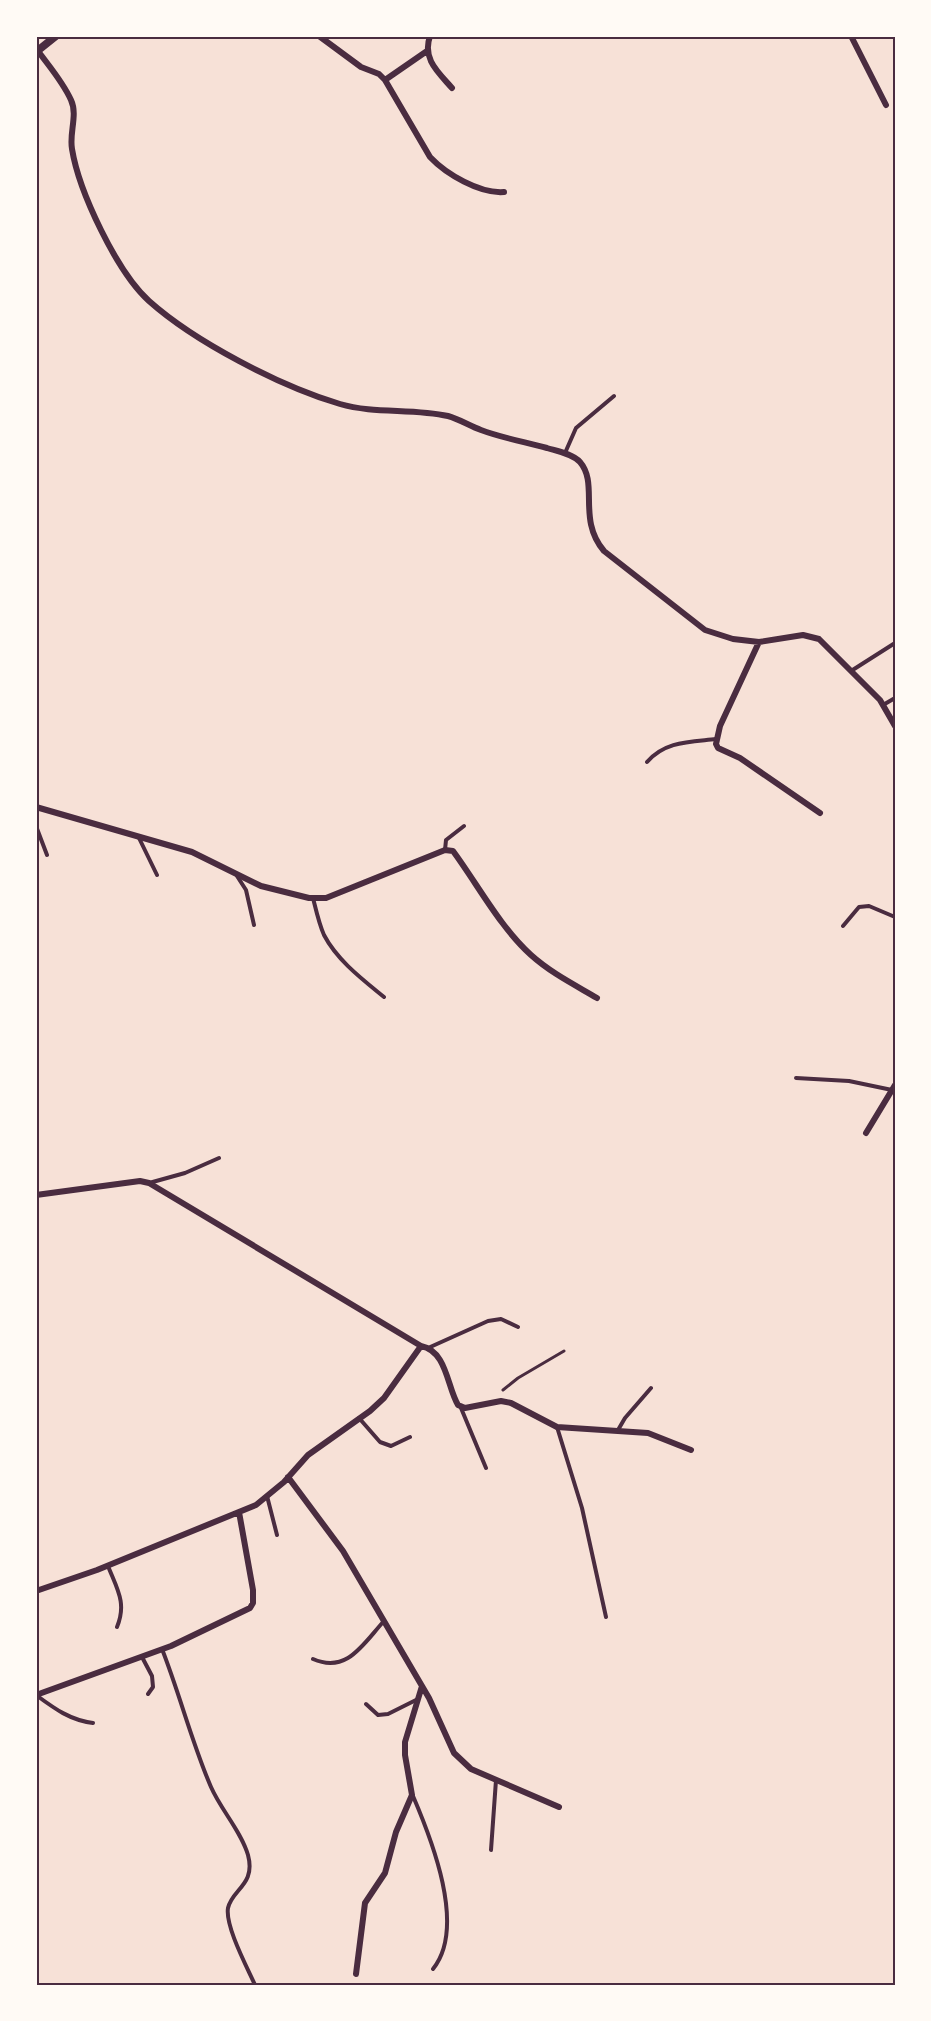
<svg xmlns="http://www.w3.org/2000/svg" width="931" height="2021" viewBox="0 0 931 2021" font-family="'Roboto Condensed',sans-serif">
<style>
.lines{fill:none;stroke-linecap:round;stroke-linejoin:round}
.path{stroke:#4a2c40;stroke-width:3}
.service{stroke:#4a2c40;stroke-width:4}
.minor{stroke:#4a2c40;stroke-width:6}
.tertiary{stroke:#4a2c40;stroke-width:8}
.neatline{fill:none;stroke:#4a2c40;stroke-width:2}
</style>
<rect width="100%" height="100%" fill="#f7e1d7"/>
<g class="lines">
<path class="path" d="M503,1390l15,-12 46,-27"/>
<path class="service" d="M565,453l11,-25 38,-32
M851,671l44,-28
M883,705l12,-7
M647,762c18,-21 43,-20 69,-23
M36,826l11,29
M139,838l18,37
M445,850l1,-10 18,-14
M237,876l9,14 8,35
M313,898c3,12 6,26 11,37 13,25 38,44 60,62
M843,926l16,-19 10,-1 26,11
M796,1078l53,3 43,9
M149,1183l36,-10 34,-15
M428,1348l60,-27 13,-2 17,8
M461,1408l25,60
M359,1418l21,24 11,4 19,-9
M557,1427l25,81 24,109
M618,1430l7,-12 26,-30
M267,1496l10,39
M108,1566c9,23 19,37 9,61
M162,1649c18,46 30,94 49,138 10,23 30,44 37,68 8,30 -16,34 -20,53 -3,18 19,59 27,77
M142,1657l10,19 1,11 -5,7
M313,1659c34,15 50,-15 71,-38
M36,1695c19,14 34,25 57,28
M366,1704l12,11 10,-1 30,-15
M413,1796c18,42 54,131 20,173
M491,1850l5,-70"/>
<path class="minor" d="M319,36l42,31 18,7 6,6 45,77c16,17 50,37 74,35
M430,36c-8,23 8,36 22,52
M851,36l35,69
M38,51c11,15 25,31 33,49 7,15 -2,33 1,49 7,43 45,123 77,152 46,41 131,85 191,103 34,10 73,4 108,12 11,3 22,10 33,14 21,8 44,12 66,18 10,3 26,6 33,14 19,22 -3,57 24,89l101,79 28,9 26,3 44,-7 16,4 61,61 15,26
M385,80l42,-29
M759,642l-39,84 -4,18 2,4 22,10 80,55
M36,807l156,45 69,34 48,12h17l119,-48 8,1c25,34 47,76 78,104 20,18 44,30 66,43
M866,1133l29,-48
M36,1195l104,-14 9,2 272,163c26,5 26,41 37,59l7,3 36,-7 10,2 46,24 91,6 43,17
M288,1477l55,74 86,147 25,55 17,16 88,38
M36,1591l61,-21 159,-65 28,-23 24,-27 62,-44 14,-13 37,-52
M36,1695l135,-49 79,-38 3,-5v-13l-14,-78
M356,1974l9,-71 20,-30 11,-41 16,-37 -7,-40v-13l17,-56"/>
<path class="tertiary" d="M36,52l20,-16"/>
</g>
<rect width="931" height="2021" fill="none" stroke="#fffaf5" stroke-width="75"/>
<rect x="38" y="38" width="856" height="1946" class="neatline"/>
</svg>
